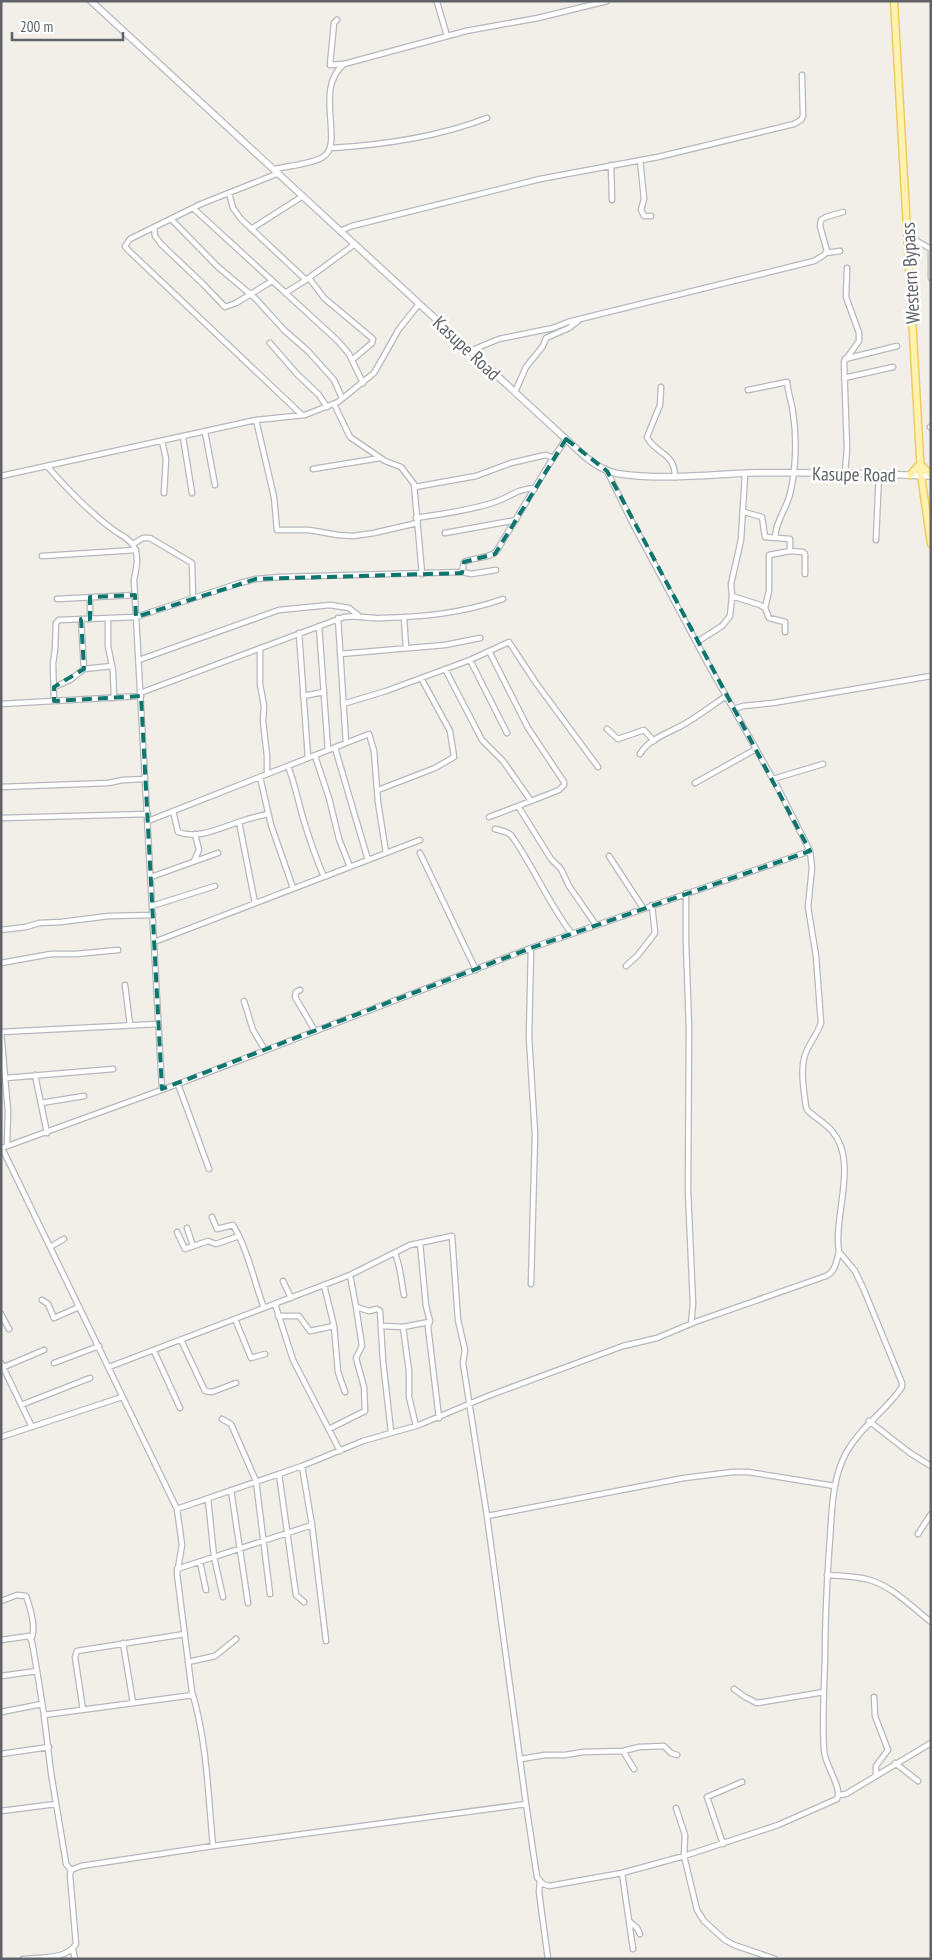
<svg xmlns="http://www.w3.org/2000/svg" width="932" height="1960" viewBox="0 0 932 1960" font-family="'PT Sans Narrow',sans-serif">
<style>
.lines{fill:none;stroke-linecap:round;stroke-linejoin:round}
.street-casing{stroke:#b5b8bc;stroke-width:7}
.secondary-casing{stroke:#b6babf;stroke-width:8}
.primary-casing{stroke:#f2c960;stroke-width:9}
.street{stroke:#fff;stroke-width:4.5}
.secondary{stroke:#fff;stroke-width:5.5}
.primary{stroke:#fff2af;stroke-width:6}
.marked{fill:none;stroke:#0f766e;stroke-width:4;stroke-dasharray:10 6;stroke-linejoin:round}
.labels{text-anchor:middle;dominant-baseline:central;stroke-width:5;stroke-linejoin:round;paint-order:stroke}
.street-label{font-size:19px;fill:#5f6368;stroke:#fff}
</style>
<rect width="100%" height="100%" fill="#f1efe8"/>
<g class="lines">
<g class="street-casing">
<path id="street" d="M437,2l10,34
M337,20l-3,3 -4,42 13,-1
M331,148c52,-3 107,-11 156,-30
M640,160l4,39 -3,11 3,6h7
M611,165l1,35
M275,169c13,-3 37,-5 48,-12 22,-13 -10,-68 21,-93l122,-33 72,-13 69,-17
M279,173l-78,31 -71,35 -5,7 2,3 175,166
M229,193l4,15 8,11 65,61
M193,208l145,133 11,13 14,29
M171,219l47,48 38,32 28,31 24,21 26,29 8,18
M154,227l1,9 6,8 42,40 22,23 11,-4 36,-22
M251,229l52,-33
M340,231l12,-5 188,-47 118,-22 136,-33 7,-4 2,-4 -1,-41
M908,236l23,13
M931,249v29
M826,253l14,-2
M309,278l15,20 49,41 -1,4 -20,17
M285,293l21,-13 49,-36
M270,343l27,31 22,21 8,12
M470,351l29,-12 54,-11 15,-6 246,-61 10,-6 3,-4 -7,-25 1,-6 5,-3 17,-5
M845,359l52,-13
M844,378l49,-11
M661,387l-1,18 -13,32c8,17 28,15 28,40
M748,390l39,-8c1,11 5,21 6,31 4,25 3,56 -3,81 -4,16 -14,26 -15,43
M515,392l11,-25 17,-21 3,-8 23,-10 9,-7
M334,404l16,33 35,24 16,6 13,17 8,90
M256,420l18,77 3,33h32l29,5 15,1 21,-3 43,-10
M930,427l1,1
M205,432l10,53
M183,437l9,56
M162,441l4,18 -2,34
M47,466c20,23 43,47 68,65 7,5 17,9 20,18 4,9 1,21 -1,31l28,509
M313,469l67,-11
M845,473l2,-25 -3,-86 15,-21v-8l-13,-36 1,-29
M1,476l255,-56 49,-5 33,-13 36,-29 25,-44 20,-25
M415,487l61,-11 35,-13 30,-7 5,-1 7,3
M744,512l18,5 3,20 25,2v12
M416,518c26,-4 51,-7 76,-15 18,-5 23,-14 43,-15
M445,533l71,-13
M876,540l3,-67
M133,544l10,-6h7l42,25 1,35
M42,556l94,-6
M462,572l2,-10c10,-5 23,-3 32,-10l52,-86 18,-27
M732,596l28,9 5,3
M90,597v22
M57,599l78,-4
M404,617l2,31
M338,618l8,125
M81,619l3,50
M108,619v27l5,25 1,27
M319,626l9,124
M785,632v-10l-16,-4 -4,-10 4,-17v-36l21,-4 13,1 2,2v20
M299,633l9,125
M697,642l25,-16 8,-10 2,-20 -1,-12 10,-44 4,-66
M260,648v36l4,22 -1,15 4,35v18
M489,651l39,77 36,54v3l-5,5 -28,11
M340,654l105,-9 35,-7
M139,660l140,-50 51,-5 19,3 9,7
M470,660l37,73
M445,669l37,71 21,21 28,40 -13,5
M54,687l16,-7 14,-11 28,-3
M140,693l204,-76c13,-2 25,2 38,1 42,-1 81,-5 121,-19
M303,696l21,-4
M54,701l-1,-38 2,-13 1,-27 3,-3 77,-3 104,-34 16,-4 24,-2 182,-5 9,2 25,-4
M1,704l140,-8
M343,704l43,-13 84,-31 39,-18 27,41 62,84
M734,709l9,-3 30,-3 158,-27
M607,729l11,10 26,-9 10,11
M335,748l33,112
M640,754c9,-16 32,-22 46,-31 14,-8 27,-18 40,-27
M315,756l14,42 10,41 11,28
M288,766c7,18 10,35 15,52 6,20 13,40 21,59
M260,777l11,48 22,63
M773,779l50,-15
M695,783l61,-34
M1,787l107,-4 15,-3 22,-1
M378,790l57,-22 19,-11 -4,-26 -29,-53
M173,811l5,21c20,8 44,-5 64,-11 8,-3 17,-5 26,-7
M489,817l29,-11 33,53 10,10 8,17 27,39
M1,818l147,-4
M148,821l221,-87 5,17 4,51 8,51
M239,822l16,81
M495,829l11,3 5,3c23,32 37,68 61,99
M420,853l56,117
M609,856l34,52
M194,861l5,-11 -4,-16
M151,877l67,-24
M686,893v49l3,86 -1,163 5,113 -2,20
M152,906l63,-20
M1,930l25,-3 13,-4 22,-1 48,-6 44,-1
M154,942l266,-102
M531,948l-2,89 6,98 -4,149
M1,963l50,-9h25l42,-4
M626,966l12,-11 17,-22 -3,-28
M125,985l5,40
M300,990l-4,2 -1,5 20,34
M244,1001l9,29 12,20
M1,1032l157,-8
M1,1032l7,79 -1,35
M35,1075l12,58
M6,1078l107,-9
M178,1084l31,85
M41,1103l43,-7
M212,1217l5,12 16,-4 6,11
M187,1228l6,18
M177,1232l8,17 23,-8 8,3 23,-8c11,23 16,48 25,72
M420,1243l6,63 4,15 -2,6 11,91
M50,1247l14,-8
M395,1254c6,13 6,27 9,41
M350,1275l6,32 13,4 8,-2 3,2 3,50 8,71
M283,1281l8,17
M324,1285l10,41 4,46 7,20
M42,1300l6,4 6,14 25,-11
M275,1304l18,56 47,91
M1,1314l8,15
M278,1316h21l11,15 24,-5
M235,1319l16,39 14,-4
M381,1326l22,1 26,-5
M403,1327l6,44v26l7,29
M181,1340l24,51 7,1 24,-9
M154,1351l26,57
M1,1363l31,64
M54,1363l45,-17
M4,1367l40,-17
M109,1367l241,-92 60,-30 42,-9 6,84 7,30 -2,13 24,153 39,288
M21,1405l69,-27
M222,1419l9,5 25,57 14,113
M869,1421l41,32 21,13
M329,1429l36,-18 -1,-24 -8,-29 6,-12 -6,-39
M1,1437l121,-40
M302,1466l10,59 14,116
M279,1474l17,121 8,7
M231,1490l17,113
M208,1499l6,58 9,40
M177,1509l125,-43 61,-25 56,-16 69,-29 135,-50 34,-8 38,-16 131,-46c10,-5 10,-14 13,-24
M487,1516l197,-38 49,-6h15l87,14
M918,1534l13,-20
M200,1562l6,28
M177,1569l135,-44
M827,1575c14,1 29,1 43,5 23,7 42,27 61,42
M1,1601l16,-6 9,1c4,11 11,32 5,43
M1,1640l28,-4 3,6 5,29
M123,1643l10,60
M188,1662l27,-6 21,-17
M1,1676l36,-5 7,44
M734,1689l11,8 12,6 67,-11
M874,1697l1,19 13,34 -12,16v9
M83,1710l-8,-53 2,-6 108,-17
M1,1712l41,-8
M623,1751l11,18
M1,1754l48,-7
M521,1759l24,-4h20l18,-3 40,-1 16,-4 25,-1 7,7 6,2
M895,1763l23,18
M839,1795l7,-1 85,-51
M676,1808l9,27 -1,21 13,54 7,11 21,19 9,5 41,14
M1,1811l55,-7
M723,1844l-16,-47 35,-15
M213,1846c-5,-51 -6,-105 -21,-154l-15,-118 5,-29 -5,-36 -175,-361 176,-64 353,-136 279,-97 -32,-63 -70,-124 -76,-142 -25,-51
M71,1870l-5,-6 -1,-7 -14,-84 -7,-58 149,-20
M622,1873l11,76
M540,1881l-1,11 9,67
M629,1921l8,7 3,6
M73,1950l2,9
M23,1959c18,-2 43,1 53,-15l-6,-69 1,-5 10,-4 132,-20 313,-42 11,73 6,7 6,2 73,-13 62,-17 94,-31 59,-26c6,-11 -13,-35 -13,-49 -2,-30 0,-61 1,-91 0,-40 2,-80 5,-121 2,-28 2,-59 16,-85 15,-27 40,-42 56,-66v-4l-38,-93 -9,-19 -16,-19c-6,-38 20,-90 -7,-121 -7,-8 -16,-13 -24,-20l-2,-4c-2,-16 -6,-37 -1,-52 4,-12 12,-20 16,-32l-5,-67 -8,-49 4,-39 -2,-17"/>
</g>
<g class="secondary-casing">
<path id="secondary" d="M91,1l490,452c11,10 24,19 39,21 43,6 86,1 129,-1 61,-1 121,0 182,3
M1,1148h1"/>
</g>
<g class="primary-casing">
<path id="primary" d="M894,1l27,474 10,69
M910,475l10,-11 11,11"/>
</g>
<use href="#street" class="street"/>
<use href="#secondary" class="secondary"/>
<use href="#primary" class="primary"/>
</g>
<path class="marked" d="M566,439l41,32 203,380 -279,97 -369,141 -21,-393 -87,5v-14l30,-18 -3,-50h9v-22l45,-2 1,22 120,-38 206,-6 2,-11 31,-8z"/>
<g class="labels">
<g class="street-label">
<text transform="translate(910 273) rotate(-93)">Western Bypass</text>
<text transform="translate(467 348) rotate(43)">Kasupe Road</text>
<text transform="translate(854 474) rotate(1)">Kasupe Road</text>
</g>
</g>
<rect width="932" height="1960" fill="none" stroke="#5f6368" stroke-width="5"/>
<path d="M12 32v8h111v-8" fill="none" stroke="#5f6368" stroke-width="2.5"/>
<text x="20" y="32" font-size="15" fill="#5f6368" stroke="#ffffff" stroke-width="4" paint-order="stroke">200 m</text>
</svg>
